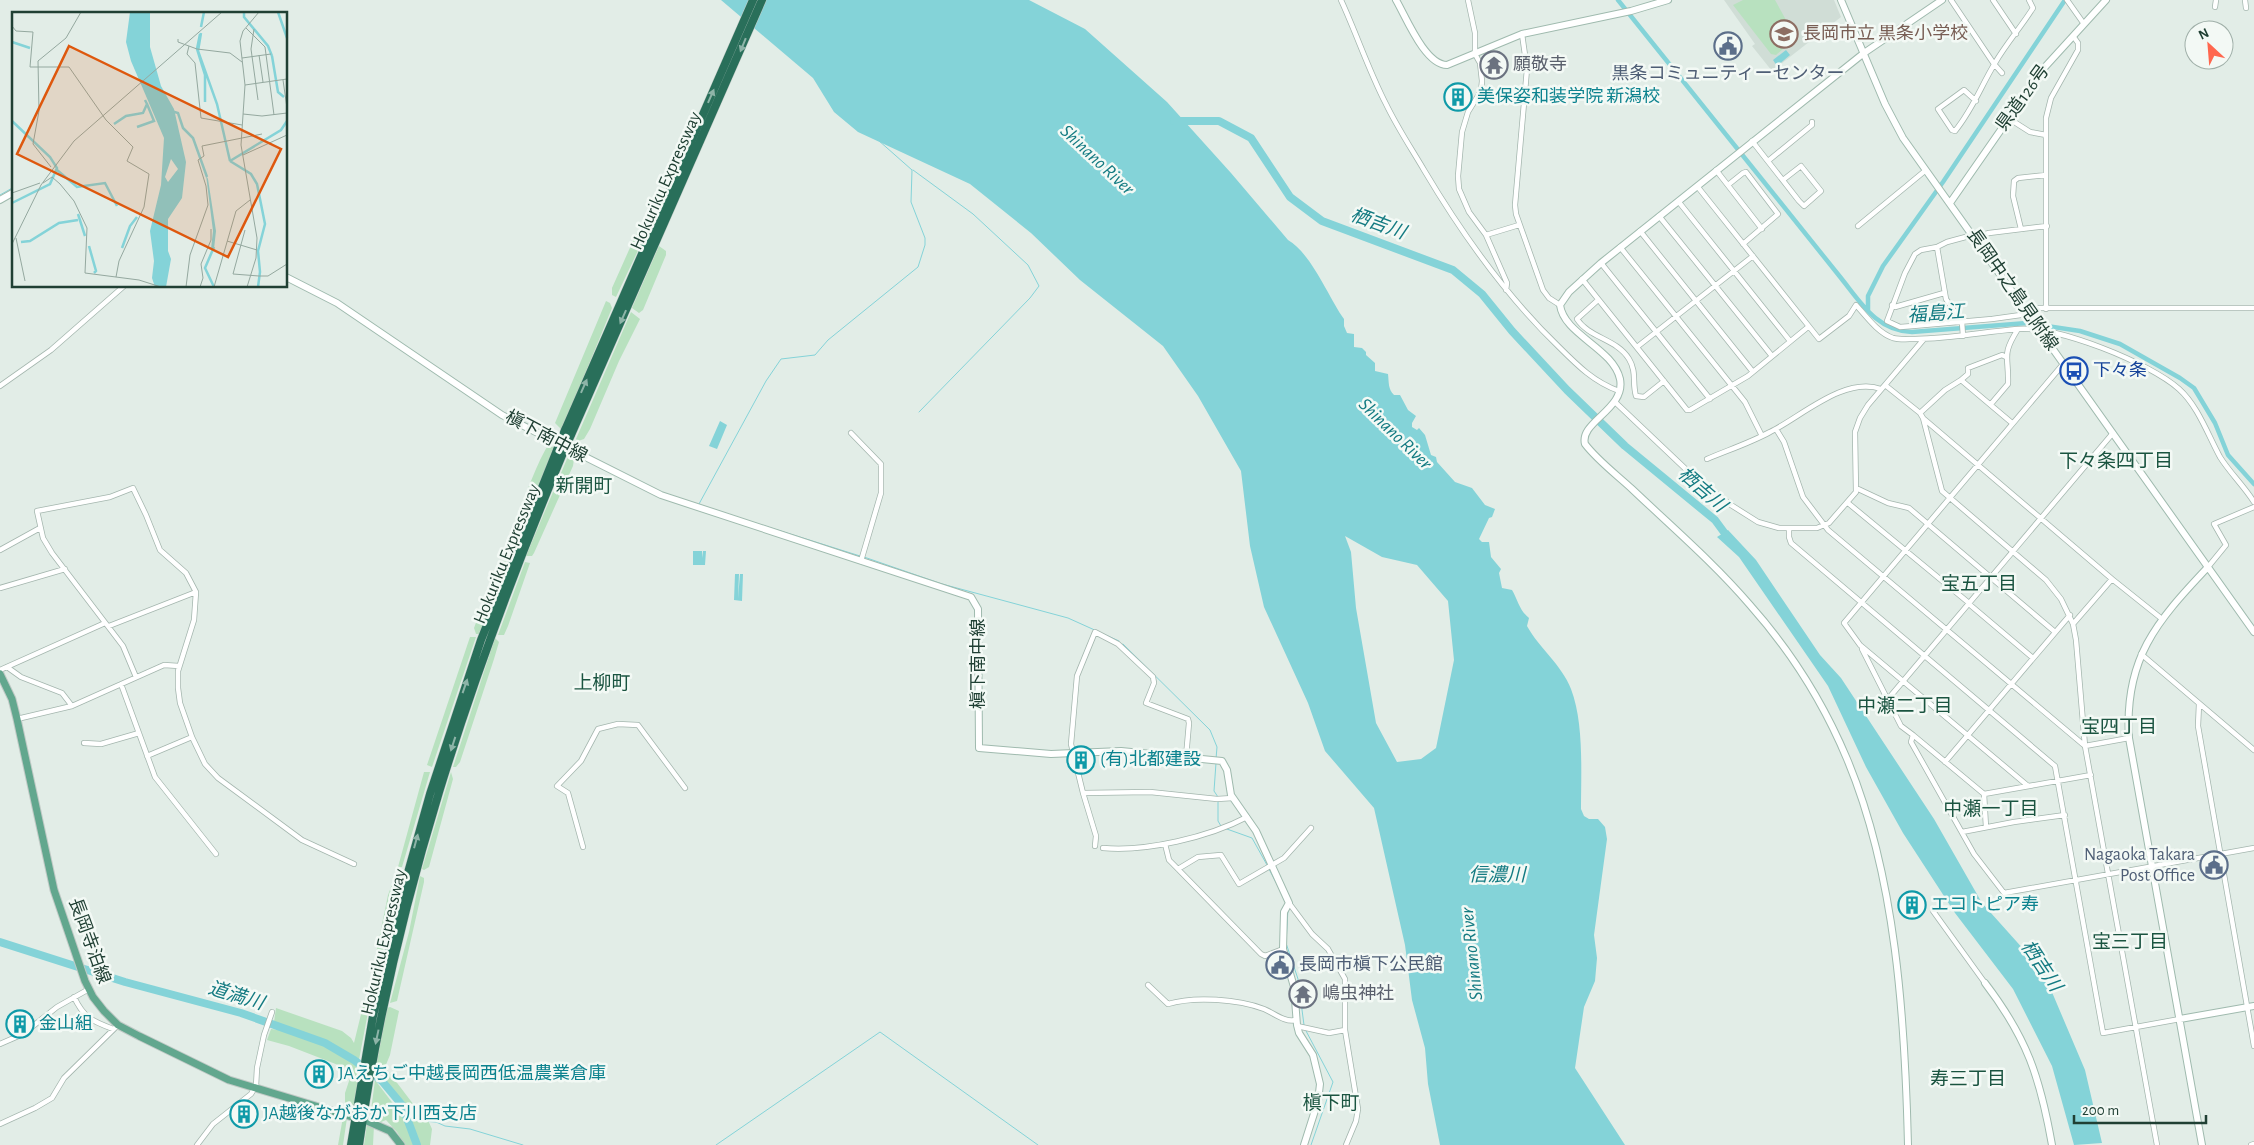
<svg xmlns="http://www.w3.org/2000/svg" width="2254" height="1145" viewBox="0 0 2254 1145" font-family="'Alegreya Sans','Noto Sans JP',sans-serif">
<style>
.built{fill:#d0ddd6}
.green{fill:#b8e1bf}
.water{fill:#84d3d8;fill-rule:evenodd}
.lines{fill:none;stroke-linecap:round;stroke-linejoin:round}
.stream{stroke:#84d3d8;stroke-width:1}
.canal{stroke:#84d3d8;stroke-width:4.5}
.river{stroke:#84d3d8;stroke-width:8}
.street-casing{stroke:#a4b6ae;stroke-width:6}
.secondary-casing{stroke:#9fbaae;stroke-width:8}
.primary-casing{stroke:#c1cac6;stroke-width:9}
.highway-casing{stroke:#c1cac6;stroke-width:9}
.street{stroke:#fff;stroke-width:4.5}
.secondary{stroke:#fff;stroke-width:6}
.primary{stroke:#62a78e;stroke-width:7}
.highway{stroke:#296f5a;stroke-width:8}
.highway-bridge-casing{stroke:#c1cac6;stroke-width:9;stroke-linecap:butt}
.highway-bridge{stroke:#296f5a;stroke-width:8}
.oneway{fill:#8eb4a8}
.labels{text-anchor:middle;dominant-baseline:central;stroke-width:5;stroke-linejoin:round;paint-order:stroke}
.education-label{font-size:18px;fill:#785e54;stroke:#f3f9f5;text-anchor:start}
.worship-label{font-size:18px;fill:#5b616d;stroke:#f3f9f5;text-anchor:start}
.service-label{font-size:18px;fill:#4e5e75;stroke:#f3f9f5}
.culture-label{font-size:18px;fill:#0d838f;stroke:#f3f9f5;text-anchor:start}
.street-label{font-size:18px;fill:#204034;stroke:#f3f9f5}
.transit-label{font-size:18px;fill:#164399;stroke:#f3f9f5;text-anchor:start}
.water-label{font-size:19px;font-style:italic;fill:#147b82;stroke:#f3f9f5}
.neighbourhood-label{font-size:19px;fill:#1a5440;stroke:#f3f9f5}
.inset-river{fill:none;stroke:#84d3d8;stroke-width:2.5}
.inset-road{fill:none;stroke:#94a89f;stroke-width:1}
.view{fill:#de580e;fill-opacity:0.15;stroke:#de580e;stroke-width:2.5}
.inset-edge{fill:none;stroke:#204034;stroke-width:2.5}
</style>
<rect width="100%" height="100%" fill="#e2ede7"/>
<path class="built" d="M1724,0h110l7,17 -69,54 -20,-25 3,-2z"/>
<path class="green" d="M1743,0h32l21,38 -20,17 -5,-1 -38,-49z
M651,217l2,2 -37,78 -4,-2v-7l25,-56h6l2,-5 -2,-5z
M659,246l7,5v4l-23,55 -4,3 -7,-5z
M606,301l4,2 2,5 -50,122 -7,-7z
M631,312l9,7 -21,42 -29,68 -6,10 -6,2 -2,-2z
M549,445l6,3 -46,109h-5v-4c6,-17 36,-101 45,-108z
M569,454l5,5 -1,7 -39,87 -2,3h-6z
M499,561l9,1 -29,72h-3l-2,-6z
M525,562l5,1 -22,63 -4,9h-6z
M470,637h6l-44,130 -5,-2z
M495,638l4,4 -5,17 -34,103 -4,5h-3z
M424,772h6l-28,95h-4z
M451,772l2,7 -24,88 -5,3 -2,-1z
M397,871l3,1 -29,130h-5l22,-107z
M420,876l4,2v4l-27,119 -7,2 19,-71z
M363,1006l6,1 -10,53 -30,-18 -55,-20 2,-14 66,23 9,7 3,5z
M390,1007l9,4 -9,44 -5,12 38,50 4,1 5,11 -2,16h-11c-9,-30 -20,-52 -44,-73l12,-64z
M271,1029c32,3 68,18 90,42l-9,43 -7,-5v-16l5,-15 -4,-10 -57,-22 -22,-6z
M375,1080l26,34 15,31h-11l-8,-13 -11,-12 -5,2 -11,-4z
M343,1117l4,1 -4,27h-5z
M367,1124l7,2 -1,19h-9z"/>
<path class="water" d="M721,0h308l56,29 82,73 64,71 57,67c23,13 41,58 56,79v7l3,7 7,1v13l8,1 4,4v3l9,8v8l13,3c1,9 0,15 6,21h6l8,15 8,6 -4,7v4l5,3 2,-2 6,7 6,20 5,2 1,5 18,20 17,6 13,17 10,4 -3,8 -3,1 -10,21 3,3h7l2,15 10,12 -2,4 3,15 10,2c6,10 7,20 17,28l-2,8c12,22 35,39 44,63 13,34 10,83 10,120l3,7 5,3h9l7,8 2,12 -13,96 3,23 -2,23 -11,26 -9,61 50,77h-185l-12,-61 -3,-36 -13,-48 -7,-55 -31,-137 -49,-57 -17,-48 -44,-96 -14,-61 -9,-75 -43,-75 -35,-50 -83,-66 -49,-47 -61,-49 -112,-52 -24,-20 -21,-34zM1345,536l37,21 35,8 31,36 6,59 -18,88 -15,11 -24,3 -21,-39 -20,-115 -5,-56z
M1786,50l4,5 -13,11 -4,-6z
M720,421l7,4 -10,24 -8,-3z
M1728,530l28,30 64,95 21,23 93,141 48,84 61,68 42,99 17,73 -28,2 -22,-79 -39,-77 -58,-76 -52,-80 -37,-66 -38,-81 -89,-129 -22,-20z
M693,551h9l1,7v-7h3l-1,14h-8v-4v4h-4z
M735,574h4l-1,25 2,-25h3l-1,27 -8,-1z"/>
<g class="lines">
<path class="stream" d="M913,170l60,44 55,51 11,21 -9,12 -111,114
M0,195l14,-8
M699,504l67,-123 15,-22 34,-4 13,-15 90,-73 7,-22v-7l-14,-36 1,-32 -34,-30
M752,522l108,34
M864,557l78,27 126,34 51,23
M1123,644l87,86 7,17 -1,12
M1216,763l-2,28 4,6
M1218,801v20l3,5
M1224,828l28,10 15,27
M1269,869l13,25
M1288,909l-2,34 12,36 6,46
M1305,1029l28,53 -22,63
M408,1120l28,2 9,4 25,3 53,16
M716,1145l164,-113 158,113"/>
<path class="canal" d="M1618,0l223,278c20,25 36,53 71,54l115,-9 53,8 40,13 60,34 14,10 21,35 13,32 26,29
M1868,310v-14l15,-30 60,-84 122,-182"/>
<path class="river" d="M1174,121h45l32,17 39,59 32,24 131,49 29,24 30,37 55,59 58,56 90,74 14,19
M0,942l125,40 116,31 84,30 29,17 28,21 20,24 15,40"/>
<g class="street-casing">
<path id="street" d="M1341,0c16,35 28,71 45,104 11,23 25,44 38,66 38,64 81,125 135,177 19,19 35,35 60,44
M1468,0l7,33v21l5,9 2,18 -1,10 -13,21 -6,20 -4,44 1,13 10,23 17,23 21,48 -1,7
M1951,0l43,64 8,9
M1993,0l23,34
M2067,0l17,24
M2245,0l1,8
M2215,7l1,-7
M1522,34l5,35 -12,136 1,9 27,76 6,8 11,7
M1976,101l-12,-11 -26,19 14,21 3,1c18,-22 26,-45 40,-68 11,-19 26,-36 38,-55l-4,-8
M2008,118l22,14 16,3
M1752,141l47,60 5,5 17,-15 -20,-25 -18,14
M1768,161l44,-36v-3
M1716,170l46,59
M1728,185l15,-12 3,-1 32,42 -35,30
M1697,186l122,153 30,-23 7,-11c10,11 22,28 37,33 7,2 15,1 22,1 34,0 68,-7 102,-10 39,-4 133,34 162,60 19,17 29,46 41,68 10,16 24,29 34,45
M1678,201l112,140
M1659,216l113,140
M1858,226l68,-56
M2021,229l-8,-33 1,-15 4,-3 28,-3
M1640,231l113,141
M1486,235l33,-10
M1973,235l-26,7 -10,5 -16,3 -6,4 -10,19 -18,48 13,6 13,-1 79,-7 36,-5
M1975,237l14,-4 58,-7
M1620,247l125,155 17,34
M1937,247l9,52 16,23 1,14
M1601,263l109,136
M1582,279l105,131h3l58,-34 60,-49
M1598,300l-21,19c12,19 40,20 52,40 8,13 3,24 7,37l8,1 20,-16
M1892,305l3,2 49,-14
M2025,308h229
M2046,309v-191l5,-20 27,-48v-7l-5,-7
M1637,347l116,-91
M1961,380l7,-6v-6l34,-13 4,2
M1885,385l35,28 3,5 19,73 104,89 15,19 12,25 3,16 9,106 72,399
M0,386l51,-36 73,-64
M1615,402l78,74 38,29 27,17 21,6h38l12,-5 27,-31 -1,-60 5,-14 8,-13 56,-66
M1991,404l17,-20c1,-29 -7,-28 10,-55
M1920,413l25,-23 16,-10 51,43
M1924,419l188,160 50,40
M1776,429l8,13 19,55 25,33 257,216 44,-8
M851,433l30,31v29l-20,68
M1707,459c21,-9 43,-16 63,-27 31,-15 74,-56 111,-43
M1856,488l32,15 21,5 146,124
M1848,503l121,100
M1789,529v8l2,6 264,223 48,267 77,-14
M0,550l40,-22
M2208,567l18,-22 -12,-21 40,-17
M0,588l65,-19
M1969,604l64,54
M2073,624l39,-45
M109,626l87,-34
M1862,649l39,77 12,9 -2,7 63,112 30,39 250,-45
M2141,654l113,96
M7,667l14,10 41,16 10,13
M0,670l105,-47
M136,677l-13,-31 -71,-93 -9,-15 -6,-27 73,-14 23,-9 13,27 14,35 26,23 10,19 -2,28 -16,51v17l2,15 12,34 13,27 13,14 84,62 52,24
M121,684l34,93 61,77
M1888,699l225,-266
M2199,704l-1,22 56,320
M17,719l55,-13 92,-41 15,1
M1913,735l71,59
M84,743l17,1 38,-11
M147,756l45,-19
M1945,762l125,-147
M2028,786l-168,-141 -16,-22 220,-260
M1083,793l67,-1 67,7 16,-1
M1986,827l-2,-33 107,-19
M1962,832l52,-10 51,-7
M1165,844l4,16 4,4 88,90 4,2 18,-7
M1095,846l1,-10 -13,-43 -12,-49 6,-68 18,-44 23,12 35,33 1,6 -8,20 42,16 1,4 -3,34
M583,847l-15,-54 -11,-7 24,-25 17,-32 20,-5 20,1 47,63
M1103,848c43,4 106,-11 144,-31
M1178,869l20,-12 23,-2 18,29 45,-26 27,-30
M1289,903l23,31 16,15 17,30v51l13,79 -2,12 -10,24
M1933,911l52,72
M1148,985l20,19c26,-8 70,-5 96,5 10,4 21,14 32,11
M74,997c10,21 18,24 39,32
M1297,1026l32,7 16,-3
M0,1044l23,-10 34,-27 32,-18
M0,1124l35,-16 17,-10 12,-20 54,-53
M197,1145l16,-21 38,-30 5,-8 1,-18 7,-33 8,-23
M2251,1145l3,-1"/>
</g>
<g class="secondary-casing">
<path id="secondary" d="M1396,0c10,17 29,65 51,65l75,-31 109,-23 37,-11
M1841,0l44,104 18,34 351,494
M0,200l14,-8
M1950,203l94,-135 62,-68
M286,277l51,26 165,112 159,80 310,102 7,12 1,139 72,6 70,-3 101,10 5,9 4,25 25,36 33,72 -5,9 -1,37 11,38 3,38 2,8 14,22 7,29 -2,17 -14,44
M1985,983c42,55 55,94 67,162
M2180,1019l74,-13
M1908,1145c-3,-126 -12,-269 -61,-386 -23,-55 -57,-109 -97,-154 -36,-42 -78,-78 -118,-116 -15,-14 -34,-28 -47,-45 -6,-22 41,-35 35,-65 -7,-31 -56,-44 -60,-74l9,-13 32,-29 263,-210 78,-53
M2202,1145l-73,-407c-5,-79 27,-116 79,-171"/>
</g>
<g class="primary-casing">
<path id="primary" d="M0,674l12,25 5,20 37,171 31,91 8,16 11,14 14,14 21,11 90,44 123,37
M367,1121l23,10 11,14"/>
</g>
<g class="highway-casing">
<path id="highway" d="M565,430l188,-430
M571,435l191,-435
M351,1145l22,-129 36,-147 21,-75 51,-154 76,-190
M359,1145c34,-240 111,-469 204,-692"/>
</g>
<use href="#street" class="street"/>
<use href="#secondary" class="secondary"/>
<use href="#primary" class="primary"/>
<use href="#highway" class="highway"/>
<g class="highway-bridge-casing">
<path id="highway-bridge" d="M557,450l8,-20
M563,453l8,-18"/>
</g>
<use href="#highway-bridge" class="highway-bridge"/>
</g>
<defs><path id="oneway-solid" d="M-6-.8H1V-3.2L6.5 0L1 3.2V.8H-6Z" transform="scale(1.25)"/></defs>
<g class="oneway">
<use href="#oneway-solid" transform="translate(743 45) rotate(112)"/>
<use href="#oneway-solid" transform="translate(711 96) rotate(-66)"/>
<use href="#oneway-solid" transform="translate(623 317) rotate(114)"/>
<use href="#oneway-solid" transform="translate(584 386) rotate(-66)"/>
<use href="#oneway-solid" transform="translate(465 686) rotate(-71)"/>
<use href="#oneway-solid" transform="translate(453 744) rotate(108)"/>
<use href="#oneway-solid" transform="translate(416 841) rotate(-75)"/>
<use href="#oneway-solid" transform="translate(377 1037) rotate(102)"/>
</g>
<defs>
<g id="school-ring" transform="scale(1.4375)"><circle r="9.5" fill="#f3f9f5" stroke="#8d6e63" stroke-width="1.5"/><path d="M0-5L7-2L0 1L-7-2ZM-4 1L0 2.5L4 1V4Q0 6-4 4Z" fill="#8d6e63"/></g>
<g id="civic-ring" transform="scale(1.4375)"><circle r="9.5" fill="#f3f9f5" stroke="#5c6f8a" stroke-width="1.5"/><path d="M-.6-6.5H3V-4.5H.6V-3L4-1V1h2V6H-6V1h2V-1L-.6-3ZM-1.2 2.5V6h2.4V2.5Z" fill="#5c6f8a"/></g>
<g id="temple-ring" transform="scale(1.4375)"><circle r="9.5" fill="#f3f9f5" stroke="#6b7280" stroke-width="1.5"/><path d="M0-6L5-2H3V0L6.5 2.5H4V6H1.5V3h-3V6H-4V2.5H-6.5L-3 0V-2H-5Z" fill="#6b7280"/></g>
<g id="building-ring" transform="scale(1.4375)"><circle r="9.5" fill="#f3f9f5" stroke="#0f9aa8" stroke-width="1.5"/><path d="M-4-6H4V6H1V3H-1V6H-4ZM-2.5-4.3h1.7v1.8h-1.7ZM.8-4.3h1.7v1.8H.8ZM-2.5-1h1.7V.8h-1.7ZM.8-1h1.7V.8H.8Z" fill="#0f9aa8"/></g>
<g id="bus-ring" transform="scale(1.4375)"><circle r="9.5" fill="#f3f9f5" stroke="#1a4fb4" stroke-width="1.5"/><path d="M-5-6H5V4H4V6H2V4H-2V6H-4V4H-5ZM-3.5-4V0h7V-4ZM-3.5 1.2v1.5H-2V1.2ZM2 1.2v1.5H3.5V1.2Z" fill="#1a4fb4"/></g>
</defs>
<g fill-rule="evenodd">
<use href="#school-ring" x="1784" y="34"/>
<use href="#civic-ring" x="1728" y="46"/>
<use href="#temple-ring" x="1494" y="65"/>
<use href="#building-ring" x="1458" y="97"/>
<use href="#bus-ring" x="2074" y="371"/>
<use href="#building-ring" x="1081" y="760"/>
<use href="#civic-ring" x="2214" y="865"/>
<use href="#building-ring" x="1912" y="905"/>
<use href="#civic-ring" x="1280" y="965"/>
<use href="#temple-ring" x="1303" y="994"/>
<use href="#building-ring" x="20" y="1024"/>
<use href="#building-ring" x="319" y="1074"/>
<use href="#building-ring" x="244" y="1114"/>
</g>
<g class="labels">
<g class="education-label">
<text x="1803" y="34">長岡市立 黒条小学校</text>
</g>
<g class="worship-label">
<text x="1513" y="65">願敬寺</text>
<text x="1322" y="994">嶋虫神社</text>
</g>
<g class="service-label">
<text x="1728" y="74">黒条コミュニティーセンター</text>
<text x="2195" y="855" text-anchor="end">Nagaoka Takara<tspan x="2195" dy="21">Post Office</tspan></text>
<text x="1299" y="965" text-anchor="start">長岡市槇下公民館</text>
</g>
<g class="culture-label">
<text x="1477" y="97">美保姿和装学院 新潟校</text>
<text x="1100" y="760">(有)北都建設</text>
<text x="1931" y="905">エコトピア寿</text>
<text x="39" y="1024">金山組</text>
<text x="338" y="1074">JAえちご中越長岡西低温農業倉庫</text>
<text x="263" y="1114">JA越後ながおか下川西支店</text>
</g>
<g class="street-label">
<text transform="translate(2023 98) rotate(-54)">県道126号</text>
<text transform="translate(666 181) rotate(-66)">Hokuriku Expressway</text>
<text transform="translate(2012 290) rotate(55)">長岡中之島見附線</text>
<text transform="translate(546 437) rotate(28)">槇下南中線</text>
<text transform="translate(507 554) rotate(-68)">Hokuriku Expressway</text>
<text transform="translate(979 664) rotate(-90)">槇下南中線</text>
<text transform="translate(89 941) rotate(70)">長岡寺泊線</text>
<text transform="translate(384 942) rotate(-77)">Hokuriku Expressway</text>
</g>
<g class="transit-label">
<text x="2093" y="371">下々条</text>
</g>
<g class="water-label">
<text transform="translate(1097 160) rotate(43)">Shinano River</text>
<text transform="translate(1378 224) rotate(20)">栖吉川</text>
<text transform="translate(1936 314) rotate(-4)">福島江</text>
<text transform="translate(1395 434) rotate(44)">Shinano River</text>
<text transform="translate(1702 490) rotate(41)">栖吉川</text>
<text x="1497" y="875">信濃川</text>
<text transform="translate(1472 954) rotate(-96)">Shinano River</text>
<text transform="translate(2041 966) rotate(56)">栖吉川</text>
<text transform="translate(236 996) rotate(17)">道満川</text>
</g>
<g class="neighbourhood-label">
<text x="2116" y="461">下々条四丁目</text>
<text x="584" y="486">新開町</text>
<text x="1979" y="584">宝五丁目</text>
<text x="602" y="683">上柳町</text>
<text x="1905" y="706">中瀬二丁目</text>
<text x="2119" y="727">宝四丁目</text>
<text x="1991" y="809">中瀬一丁目</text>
<text x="2130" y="942">宝三丁目</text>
<text x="1968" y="1079">寿三丁目</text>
<text x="1331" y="1103">槇下町</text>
</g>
</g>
<g transform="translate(12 12)">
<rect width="275" height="275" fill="#e2ede7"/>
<path d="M118,0h20v35l11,39 13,23 12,53 -4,36 -14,21v32l3,8 -5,28h-11l-3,-9 2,-17 -4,-30 11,-46 3,-47 -33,-77 -5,-19zM159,147l7,10 -10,13 -3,-5zM194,163l2,4 8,52 -2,18h-3l2,-18z" fill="#84d3d8" fill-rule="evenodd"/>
<path class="inset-river" d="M232,0v5l24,29 4,10M266,0l9,26M189,15l3,-15M189,21l-3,18 19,53 13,57M188,22l-3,15 8,26v27M0,30l18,6M260,44l6,36 6,5M159,99l7,2 5,15 10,10 14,39M0,109l38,36 7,11 -7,16 -38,19M102,112l12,-8 17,-3 4,-9 -2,-4M125,115l17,-6 -7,-17M218,149l21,13 6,10 8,40 -7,27 2,21 -2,15M218,149l51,-31 6,-9M45,158l20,17 28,-4 12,23M66,202l7,22M9,230l9,-1 29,-18 19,-3M77,234l7,25 -2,2M202,235l-9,21 9,19M110,236l8,-22 7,-9"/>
<path class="inset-road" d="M0,14l4,5 17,1 -3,35h39l37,53 27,27 -6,14 22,13 -5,33 -25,54 -3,16M234,16l19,19 9,68M242,17l-3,20 7,51M166,27v3l19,7 33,4 12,9M177,34l-2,8 8,9 6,55 41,7M247,43l4,27M230,46l29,-4M271,68l4,28M233,73l42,-6M231,102l19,2 25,-3M231,143l44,-20M39,155l-18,-23 6,-33 -1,-50 28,-23 15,-26M31,171l9,-6 8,7 14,17 13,27 -2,45 54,7 22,7M0,181l28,-10M233,218l-12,44 26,2M4,226l9,43M215,229l30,9M0,232l29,-59 33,-44 148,-129M247,264h9l19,-12M174,275l4,-32 18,-50 -2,-19 -8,-26 6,-4 -2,-10 60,-12M188,275l3,-9 -2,-14 10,-24v-11M202,275l22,-76 14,-11M235,275l9,-29 1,-20 -16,-93 4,-60 -5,-44 3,-10 16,-19"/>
<path class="view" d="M57,34l212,103 -53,108 -211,-103z"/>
<rect width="275" height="275" class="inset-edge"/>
</g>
<g transform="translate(2209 45) rotate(334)"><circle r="24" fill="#f3f9f5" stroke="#9fafa8"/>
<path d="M0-4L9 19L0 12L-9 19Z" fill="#ff674e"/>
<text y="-8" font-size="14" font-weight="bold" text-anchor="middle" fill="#204034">N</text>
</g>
<path d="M2074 1115v8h132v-8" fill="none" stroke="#204034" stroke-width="2.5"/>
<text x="2082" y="1115" font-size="15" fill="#204034" stroke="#f3f9f5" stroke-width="4" paint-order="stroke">200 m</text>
</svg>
